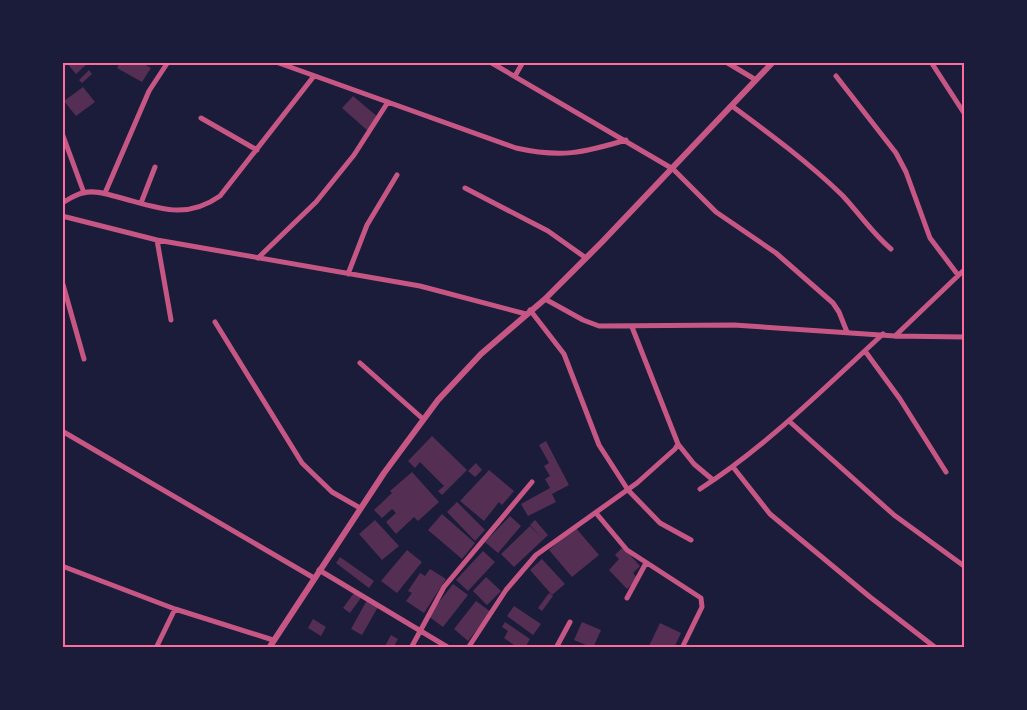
<svg xmlns="http://www.w3.org/2000/svg" width="1027" height="710" viewBox="0 0 1027 710" font-family="'Archivo Narrow',sans-serif">
<style>
.building{fill:#542f53}
.lines{fill:none;stroke-linecap:round;stroke-linejoin:round}
.minor{stroke:#c65784;stroke-width:5}
.tertiary{stroke:#c65784;stroke-width:6}
.neatline{fill:none;stroke:#ff6b9d;stroke-width:2}
</style>
<rect width="100%" height="100%" fill="#1b1b3a"/>
<path class="building" d="M66,62h23l-13,12z
M120,62h21l10,6 -9,14 -25,-14z
M89,70l3,4 -10,9 -3,-3z
M83,87l12,15 -19,14 -12,-15z
M353,96l26,22 -11,13 -26,-23z
M432,436l35,34 -25,25 -4,-4 6,-5 -24,-24 -5,6 -7,-7z
M546,441l23,44 -17,9 4,8 -28,14 -7,-12 29,-16 -5,-9 5,-3 -6,-10 5,-3 -10,-18z
M476,463l6,7 -7,7 -7,-6z
M489,470l25,21 -12,14 -3,-3 -15,19 -24,-20z
M412,472l27,30 -21,19 -4,-4 -18,17 -10,-12 10,-9 -4,-4 -10,9 -8,-8 18,-17 -2,-2z
M457,502l28,28 -10,11 -28,-29z
M442,514l33,29 -13,16 -34,-29z
M510,516l11,10 -23,27 -13,-11z
M375,520l24,26 -17,14 -23,-26z
M535,520l13,15 -34,32 -13,-13 29,-28 12,12 -12,-13z
M575,527l24,28 -27,22 -23,-27z
M623,547l17,19 -7,7 5,6 -11,10 -18,-19 10,-11 -4,-4z
M407,550l15,12 -25,31 -16,-12z
M483,551l12,11 -27,29 -12,-11z
M340,557l34,24 -5,7 -33,-25z
M542,559l23,25 -13,11 -22,-25z
M430,569l16,10 -22,34 -18,-12 6,-8 -4,-2 12,-18 5,3z
M486,577l15,14 -14,14 -14,-14z
M453,584l15,11 -25,32 -15,-11z
M356,590l7,5 -13,18 -7,-5z
M549,593l4,3 -11,15 -4,-3z
M367,600l11,7 -16,28 -11,-6z
M476,601l15,11 -23,29 -14,-12z
M514,606l27,18 -8,11 -26,-19z
M313,619l13,8 -5,9 -13,-8z
M505,622l25,17 -5,9h-7l-14,-10 4,-7 -6,-4z
M582,622l19,8 -8,18 -19,-8z
M660,623l21,10 -7,15h-26z
M391,635l7,4 -5,9h-5l-3,-2z"/>
<g class="lines">
<path class="minor" d="M276,62l240,86c45,10 67,5 110,-8
M490,62l183,107 43,43 60,41 57,50 6,9 8,20
M726,62l30,18
M931,62l33,51
M515,76l8,-14
M836,76l60,77 10,19 24,66 28,37
M732,106c38,28 76,56 110,89 17,18 30,38 49,54
M201,118l56,32
M62,133l22,60
M465,188l83,43 38,27
M105,193l44,-102 19,-29
M62,203c7,-4 14,-9 21,-10 10,-3 21,0 31,3 40,10 69,26 106,0l94,-120
M141,203l14,-36
M62,216l95,24 263,46 106,28
M157,240l14,80
M258,258l58,-56 38,-47 34,-53
M348,274l19,-49 30,-50
M62,281l22,78
M545,299l38,21 16,6 135,-1 161,11 69,1
M530,310l34,44 35,91 29,45 32,33 31,17
M215,322l87,141 30,29 28,16
M632,327l46,117 16,20 19,16
M895,336l69,-66
M865,351l35,48 46,73
M360,363l63,56
M789,421l105,94 70,51
M62,431l252,147
M733,467l37,47 100,83 66,51
M700,489c67,-43 124,-101 183,-155
M596,513l31,37 74,48 1,9 -20,41
M62,566l113,43 98,31
M319,570l130,78
M627,598l19,-35
M156,648l19,-39
M411,648l33,-61 88,-105
M468,648l38,-58 30,-35 101,-72 38,-34 3,-5
M556,648l14,-26"/>
<path class="tertiary" d="M269,648l115,-175 54,-73 43,-46 64,-55 57,-57 171,-180"/>
</g>
<rect width="1027" height="710" fill="none" stroke="#1b1b3a" stroke-width="128"/>
<rect x="64" y="64" width="899" height="582" class="neatline"/>
</svg>
